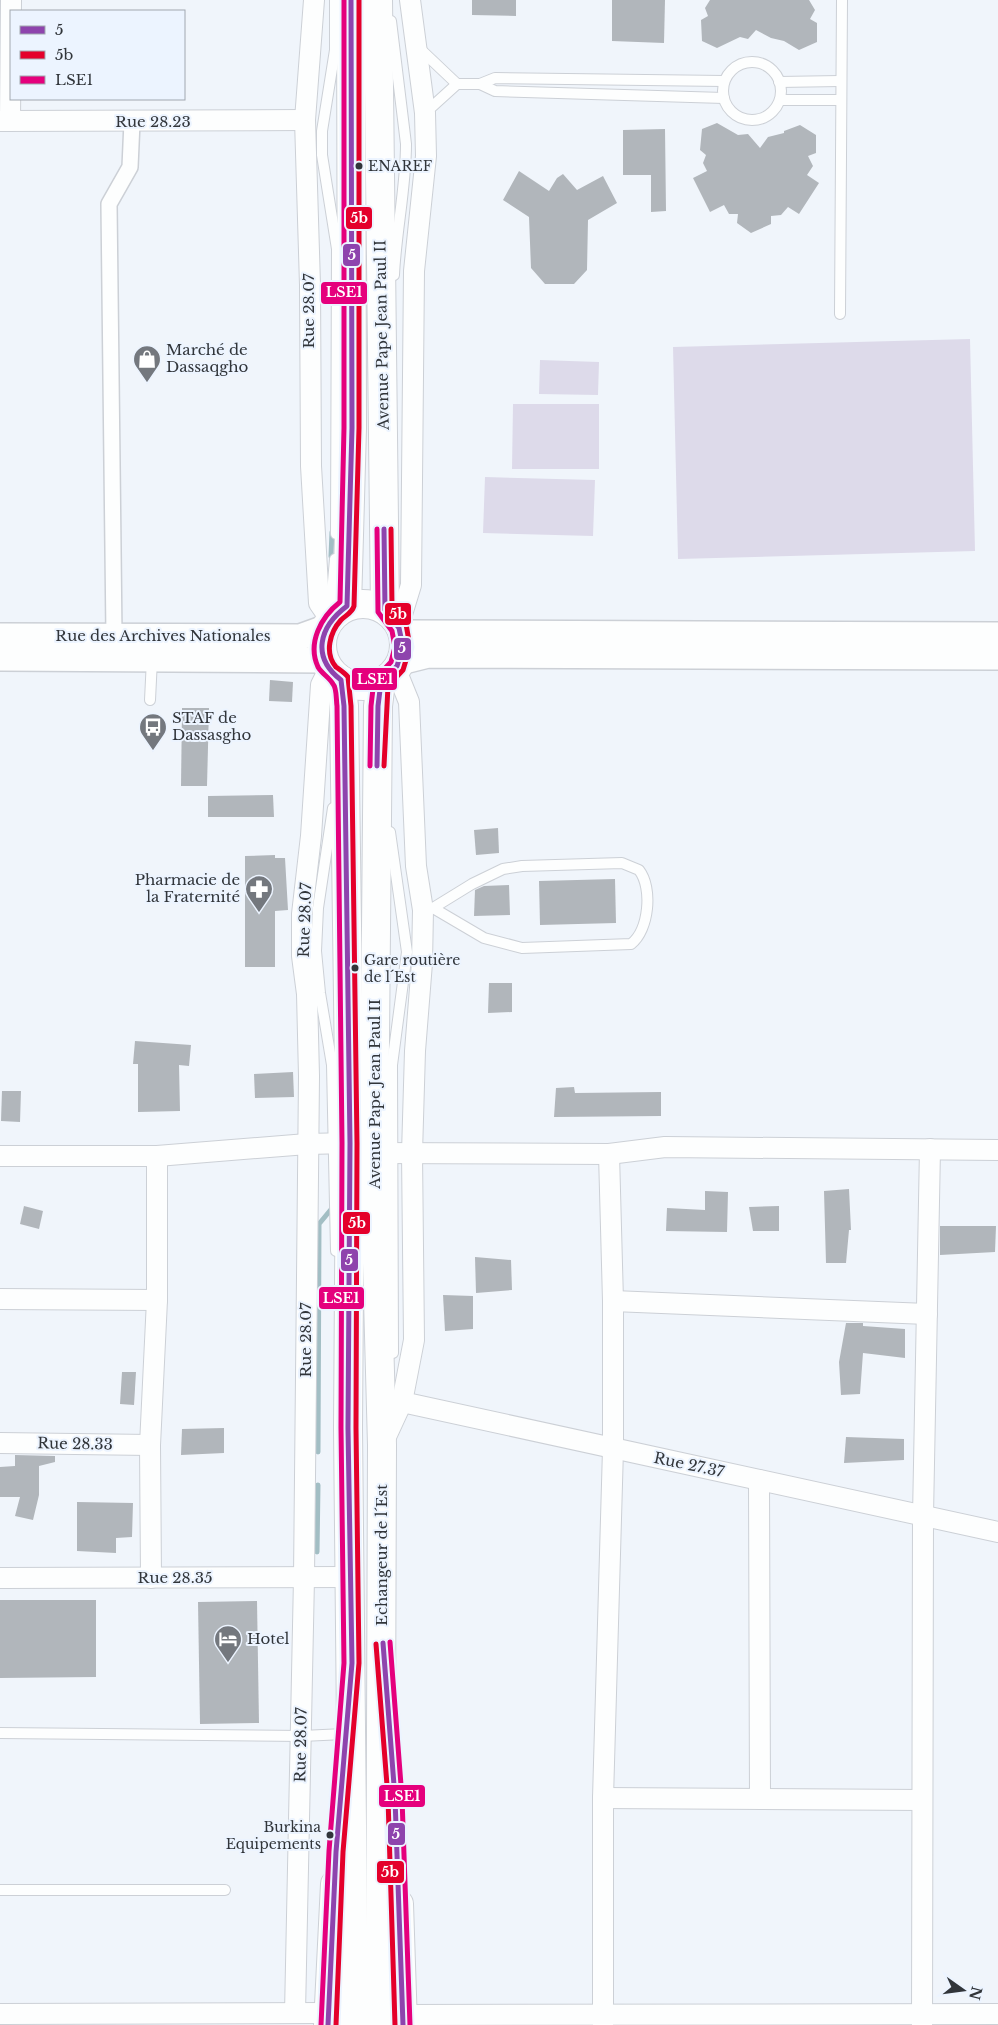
<svg xmlns="http://www.w3.org/2000/svg" width="998" height="2025" font-family="'Libre Baskerville',serif">
<rect width="100%" height="100%" fill="#f0f5fb"/>
<g fill="#dddaea">
<path d="M970,339L975,551L678,559L673,347Z"/>
<path d="M540,360L599,362L598,395L539,394Z"/>
<path d="M513,404H599V469H512Z"/>
<path d="M485,477L595,480L593,536L483,533Z"/>
</g>
<g fill="none" stroke-linecap="round" stroke-linejoin="round">
<g stroke="#a2bec4" stroke-width="5">
<path d="M331,556L332,532"/>
<path d="M318,1452L319,1224L333,1207"/>
<path d="M317,1552L318,1485"/>
</g>
</g>
<g fill="#b1b6bb">
<path d="M472,0H516V16L472,15Z"/>
<path d="M612,0H665L664,43L612,41Z"/>
<path d="M710,0H809L815,10L810,19L817,23V42L799,50L784,41L771,38L756,30L748,39L740,37L717,48L702,41L701,20L708,16L705,8Z"/>
<path d="M717,123L738,135L748,134L760,148L768,137L784,133V131L800,125L816,135V153L808,156L813,166L807,175L819,183L799,214L788,207L781,215L771,216V224L751,233L737,223L738,214H729L724,205L710,212L693,178L707,171L703,163L706,155L700,150L702,129Z"/>
<path d="M665,129L666,211L651,212V175H623V130Z"/>
<path d="M519,171L549,191L557,178L563,174L577,190L603,176L617,203L588,220L587,270L574,284H545L531,268L529,217L503,200Z"/>
<path d="M270,680L293,682L292,702L269,701Z"/>
<path d="M182,708H209L207,786H181Z"/>
<path d="M273,795L274,817H208V796Z"/>
<path d="M498,828L499,853L476,855L474,830Z"/>
<path d="M275,855V858H285L288,910L275,911V967H245V856Z"/>
<path d="M615,879L616,923L540,925L539,881Z"/>
<path d="M509,885L510,915L474,916L475,890L484,886Z"/>
<path d="M489,983H512V1012L488,1013Z"/>
<path d="M135,1041L191,1045L189,1066L179,1065L180,1111L138,1112V1064H133Z"/>
<path d="M293,1072L294,1097L255,1098L254,1074Z"/>
<path d="M574,1087L575,1093L661,1092V1116L554,1117L556,1088Z"/>
<path d="M2,1091H21L20,1122L1,1121Z"/>
<path d="M849,1189L851,1230H849L846,1263H826L824,1191Z"/>
<path d="M705,1191L728,1192L727,1232L666,1231L667,1208L705,1210Z"/>
<path d="M24,1206L43,1211L39,1229L20,1224Z"/>
<path d="M779,1206V1231H753L749,1207Z"/>
<path d="M940,1226H996L995,1252L940,1255Z"/>
<path d="M475,1257L511,1260L512,1290L476,1293Z"/>
<path d="M443,1295L473,1296V1329L445,1331Z"/>
<path d="M846,1323H863V1326L905,1329V1358L863,1353L860,1394L841,1395L839,1362Z"/>
<path d="M122,1372H136L134,1405L120,1404Z"/>
<path d="M224,1428V1453L181,1455L182,1429Z"/>
<path d="M846,1437L904,1439V1460L844,1463Z"/>
<path d="M15,1455L55,1456V1462L39,1466V1495L33,1520L15,1516L20,1497H0V1467L15,1466Z"/>
<path d="M77,1502L133,1503L132,1537L116,1538V1553L77,1551Z"/>
<path d="M0,1600H96V1677L0,1678Z"/>
<path d="M257,1601L259,1723L200,1724L198,1602Z"/>
</g>
<g fill="none" stroke-linecap="round" stroke-linejoin="round">
<g stroke="#ccd0d6" stroke-width="12">
<g id="service">
<path d="M335,0V50L322,131V155L337,249L336,534"/>
<path d="M391,21L406,144C406,188 396,231 394,275"/>
<path d="M418,47L457,84"/>
<circle cx="752" cy="91" r="29"/>
<path d="M779,82L840,81"/>
<path d="M480,84L495,91L724,98"/>
<path d="M780,100H841"/>
<path d="M425,113L457,84H480L495,78L724,81"/>
<path d="M840,314L842,0"/>
<path d="M330,616L335,559"/>
<path d="M150,700L152,659"/>
<path d="M333,808L318,908L316,951L320,993L332,1065L336,1251"/>
<path d="M390,832L407,952L392,1065L393,1353"/>
<path d="M423,910L433,908L472,884L503,869L522,866L622,863L639,870C653,888 649,930 631,944L522,948L484,938L433,908"/>
<path d="M0,1733L302,1736L344,1734"/>
<path d="M0,1890H225"/>
</g>
</g>
<g stroke="#ccd0d6" stroke-width="18">
<path id="pedestrian" d="M114,636L109,204L130,167L132,122"/>
</g>
<g stroke="#ccd0d6" stroke-width="22">
<g id="minor">
<path d="M314,0L305,120L310,285L311,466L319,603L330,619"/>
<path d="M0,121L305,120"/>
<path d="M10,121L11,0"/>
<path d="M399,624L411,585L414,271L426,156L425,113L410,0"/>
<path d="M374,1153L609,1154L665,1147L998,1150"/>
<path d="M0,1156H157L307,1144L350,1143"/>
<path d="M0,1299L157,1300"/>
<path d="M613,1301L927,1314"/>
<path d="M390,1402H402L998,1532"/>
<path d="M384,1441L402,1402L414,1340L412,1153L415,1051L422,963L423,910L416,866L409,702L396,670"/>
<path d="M0,1443L150,1445"/>
<path d="M759,1480L760,1799"/>
<path d="M0,1578L350,1577"/>
<path d="M151,1578L150,1445L157,1300V1156"/>
<path d="M603,1798L922,1800"/>
<path d="M295,2013L304,1578L309,1076L307,994L302,956V914L311,836L321,685L329,669"/>
<path d="M0,2014L328,2013"/>
<path d="M403,2015L998,2014"/>
<path d="M603,2025V1798L613,1449V1301L609,1154"/>
<path d="M922,2025L923,1516L930,1149"/>
</g>
</g>
<g stroke="#ccd0d6" stroke-width="28">
<g id="tertiary">
<path d="M403,633L998,635"/>
<path d="M0,636L300,637L325,628"/>
<path d="M0,658L324,660"/>
<path d="M400,662L428,655L998,657"/>
</g>
</g>
<g stroke="#ccd0d6" stroke-width="30">
<g id="trunk">
<path d="M378,0L385,610"/>
<circle cx="363" cy="645" r="41"/>
<path d="M347,606L352,428L351,0"/>
<path d="M341,680L344,706L350,1143L348,1428L354,2025"/>
<path d="M399,1904L403,2025"/>
<path d="M328,2025L335,1884"/>
<path d="M380,2025L382,1445L374,1153L378,706L381,682"/>
</g>
</g>
<use href="#service" stroke="#fdfefe" stroke-width="10"/>
<use href="#pedestrian" stroke="#fdfefe" stroke-width="15"/>
<use href="#minor" stroke="#fdfefe" stroke-width="20"/>
<use href="#tertiary" stroke="#fdfefe" stroke-width="25"/>
<use href="#trunk" stroke="#fdfefe" stroke-width="28"/>
<g stroke="#ecf4ff" stroke-width="9">
<g id="bus-1">
<path d="M377,766L378,706L381,682L397,666L403,647L399,628L385,610L384,529"/>
<path d="M383,1643L395,1798L403,2025"/>
<path d="M328,2025L336,1852L352,1663L348,1428L350,1143L344,706L341,680C311,657 319,627 347,606L352,428L351,0"/>
</g>
</g>
<g stroke="#ecf4ff" stroke-width="9">
<g id="bus-2">
<path d="M384,766L388,686L403,670L410,647L406,624L392,607L391,529"/>
<path d="M376,1644L388,1798L395,2025"/>
<path d="M336,2025L343,1852L359,1663L356,1428L357,1143L351,706L348,677C345,673 340,670 336,667C324,653 330,632 341,620C346,615 352,613 354,606L359,428V0"/>
</g>
</g>
<g stroke="#ecf4ff" stroke-width="9">
<g id="bus-3">
<path d="M370,766L371,706L374,680L391,662L395,647L392,631L378,612L377,529"/>
<path d="M390,1642L402,1798L410,2025"/>
<path d="M321,2025L329,1851L344,1663L341,1428L342,1143L337,706C336,700 337,688 333,684C329,677 322,674 318,667C307,643 321,617 340,602L344,428V0"/>
</g>
</g>
<use href="#bus-1" stroke="#8e44ad" stroke-width="5"/>
<use href="#bus-2" stroke="#e4002b" stroke-width="5"/>
<use href="#bus-3" stroke="#e5007d" stroke-width="5"/>
</g>
<defs>
<g id="shop-pin" transform="scale(1.4375)"><path d="M0 17L-7.5 6A9.5 9.5 0 1 1 7.5 6Z" fill="#74787e" stroke="#ecf4ff"/><path d="M-5-2.5h2.3a2.7 3.5 0 0 1 5.4 0H5L5.5 6h-11ZM-1.5-2.5h3a1.5 2.3 0 0 0-3 0Z" fill="#fff"/></g>
<g id="bus-pin" transform="scale(1.4375)"><path d="M0 17L-7.5 6A9.5 9.5 0 1 1 7.5 6Z" fill="#74787e" stroke="#ecf4ff"/><path d="M-5-6H5V4H4V6H2V4H-2V6H-4V4H-5ZM-3.5-4V0h7V-4ZM-3.5 1.2v1.5H-2V1.2ZM2 1.2v1.5H3.5V1.2Z" fill="#fff"/></g>
<g id="pharmacy-pin" transform="scale(1.4375)"><path d="M0 17L-7.5 6A9.5 9.5 0 1 1 7.5 6Z" fill="#74787e" stroke="#ecf4ff"/><path d="M-2-6h4v4h4v4h-4v4h-4v-4h-4v-4h4Z" fill="#fff"/></g>
<g id="hotel-pin" transform="scale(1.4375)"><path d="M0 17L-7.5 6A9.5 9.5 0 1 1 7.5 6Z" fill="#74787e" stroke="#ecf4ff"/><path d="M-6-4.5h1.5V1H6V5H4.5V3h-9V5H-6ZM-4 0a1.8 1.8 0 1 1 3.6 0ZM.5 0V-2.5h3Q6-2.5 6 0Z" fill="#fff"/></g>
</defs>
<g fill-rule="evenodd">
<use href="#shop-pin" x="147" y="359"/>
<use href="#bus-pin" x="153" y="727"/>
<use href="#pharmacy-pin" x="259" y="889"/>
<use href="#hotel-pin" x="228" y="1639"/>
</g>
<g fill="#31353a" stroke="#ecf4ff" stroke-width="2">
<circle cx="359" cy="166" r="4.5"/>
<circle cx="355" cy="968" r="4.5"/>
<circle cx="330" cy="1835" r="4.5"/>
</g>
<g text-anchor="middle" stroke-width="4" stroke-linejoin="round" paint-order="stroke">
<g font-size="14" fill="#31353a" stroke="#ecf4ff" text-anchor="start">
<text x="368" y="171">ENAREF</text>
<text x="364" y="965">Gare routière<tspan x="364" dy="17">de l´Est</tspan></text>
<text x="321" y="1832" text-anchor="end">Burkina<tspan x="321" dy="17">Equipements</tspan></text>
</g>
<g font-size="15" fill="#31353a" stroke="#ecf4ff">
<text x="153" y="127">Rue 28.23</text>
<text transform="translate(309 311) rotate(-90)" y="5">Rue 28.07</text>
<text transform="translate(382 335) rotate(-91)" y="5">Avenue Pape Jean Paul II</text>
<text x="163" y="641">Rue des Archives Nationales</text>
<text transform="translate(305 920) rotate(-88)" y="5">Rue 28.07</text>
<text transform="translate(375 1094) rotate(-90)" y="5">Avenue Pape Jean Paul II</text>
<text transform="translate(306 1340) rotate(-90)" y="5">Rue 28.07</text>
<text transform="translate(75 1444) rotate(1)" y="5">Rue 28.33</text>
<text transform="translate(689 1465) rotate(12)" y="5">Rue 27.37</text>
<text transform="translate(382 1555) rotate(-90)" y="5">Echangeur de l´Est</text>
<text x="175" y="1583">Rue 28.35</text>
<text transform="translate(301 1745) rotate(-89)" y="5">Rue 28.07</text>
</g>
<g font-size="15" fill="#31353a" stroke="#ecf4ff" text-anchor="start">
<text x="166" y="355">Marché de<tspan x="166" dy="17">Dassaqgho</tspan></text>
<text x="172" y="723">STAF de<tspan x="172" dy="17">Dassasgho</tspan></text>
<text x="240" y="885" text-anchor="end">Pharmacie de<tspan x="240" dy="17">la Fraternité</tspan></text>
<text x="247" y="1644">Hotel</text>
</g>
</g>
<g stroke="#ecf4ff" stroke-width="2">
<rect x="345" y="206" width="28" height="24" rx="5" fill="#e4002b"/>
<rect x="342" y="243" width="19" height="24" rx="5" fill="#8e44ad"/>
<rect x="320" y="281" width="48" height="24" rx="5" fill="#e5007d"/>
<rect x="384" y="602" width="28" height="24" rx="5" fill="#e4002b"/>
<rect x="393" y="637" width="19" height="24" rx="5" fill="#8e44ad"/>
<rect x="351" y="667" width="47" height="24" rx="5" fill="#e5007d"/>
<rect x="342" y="1211" width="29" height="24" rx="5" fill="#e4002b"/>
<rect x="340" y="1248" width="19" height="24" rx="5" fill="#8e44ad"/>
<rect x="318" y="1286" width="47" height="24" rx="5" fill="#e5007d"/>
<rect x="378" y="1784" width="48" height="24" rx="5" fill="#e5007d"/>
<rect x="387" y="1822" width="19" height="24" rx="5" fill="#8e44ad"/>
<rect x="376" y="1860" width="29" height="24" rx="5" fill="#e4002b"/>
</g>
<g font-size="14" text-anchor="middle" font-weight="bold" fill="#fff">
<text x="359" y="223">5b</text>
<text x="352" y="260">5</text>
<text x="344" y="297">LSE1</text>
<text x="398" y="619">5b</text>
<text x="402" y="653">5</text>
<text x="375" y="684">LSE1</text>
<text x="357" y="1228">5b</text>
<text x="349" y="1265">5</text>
<text x="341" y="1303">LSE1</text>
<text x="402" y="1801">LSE1</text>
<text x="396" y="1839">5</text>
<text x="390" y="1877">5b</text>
</g>
<rect x="10" y="10" width="175" height="90" fill="#ecf4ff" stroke="#a1a8b0"/>
<rect x="20" y="26" width="25" height="8" fill="#8e44ad" stroke="#a1a8b0"/>
<text x="55" y="35" font-size="15" fill="#31353a">5</text>
<rect x="20" y="51" width="25" height="8" fill="#e4002b" stroke="#a1a8b0"/>
<text x="55" y="60" font-size="15" fill="#31353a">5b</text>
<rect x="20" y="76" width="25" height="8" fill="#e5007d" stroke="#a1a8b0"/>
<text x="55" y="85" font-size="15" fill="#31353a">LSE1</text>
<g transform="translate(963 1990) rotate(104)" stroke="#ecf4ff" stroke-width="4" paint-order="stroke">
<path d="M0-4L9 19L0 12L-9 19Z" fill="#31353a"/>
<text y="-8" font-size="14" font-weight="bold" text-anchor="middle" fill="#31353a">N</text>
</g>
</svg>
